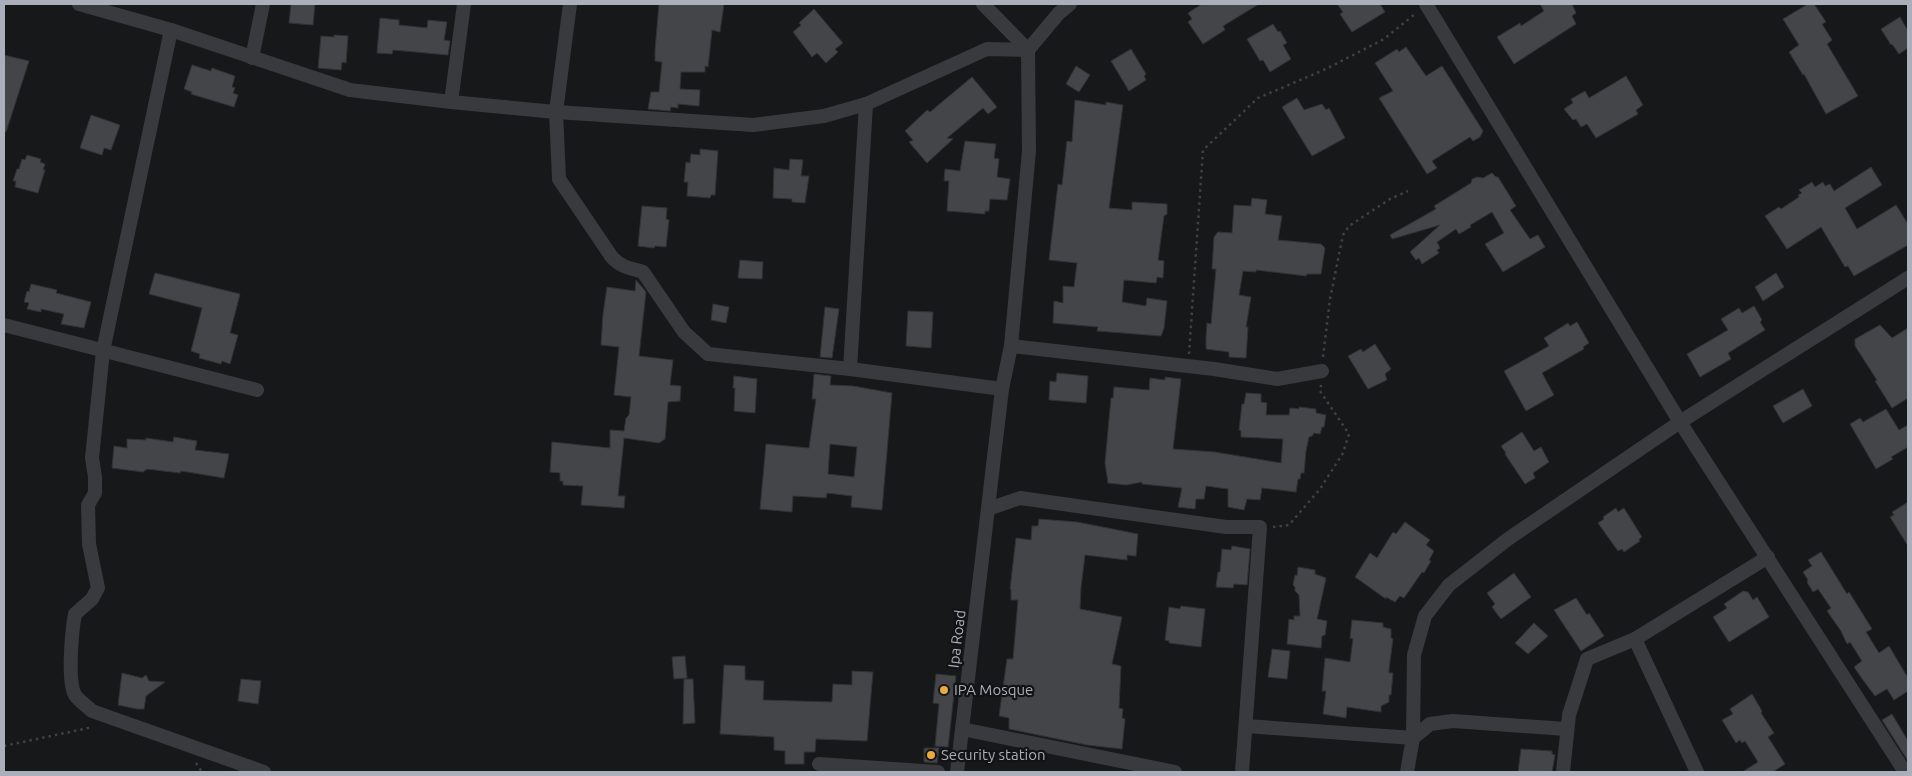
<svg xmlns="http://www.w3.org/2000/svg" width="1912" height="776" font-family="Ubuntu,sans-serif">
<rect width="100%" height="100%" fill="#171819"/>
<g fill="#444549" stroke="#323235" fill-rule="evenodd">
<path d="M291,4H315L313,25L289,23Z"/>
<path d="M659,4H724L720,32L712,30L708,67L705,66V72H681L680,89L700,90L699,106L678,104V108L671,107L670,111L648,109L651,92H659L662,62L655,61V50Z"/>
<path d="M1202,4H1259L1223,26L1225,30L1203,44L1188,22L1192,19L1188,13Z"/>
<path d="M1337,4H1380L1385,12L1352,32L1340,14L1343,12Z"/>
<path d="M1540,4H1572L1576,13L1572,16L1576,24L1514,64L1497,37L1520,23L1521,26L1544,11Z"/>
<path d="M1808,4H1814L1826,22L1822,24L1832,40L1827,44L1858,96L1826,114L1804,74L1803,75L1789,52L1799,45L1783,19Z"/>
<path d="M814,9L843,43L835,49L838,52L826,63L817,53L812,57L793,32L801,25L799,23Z"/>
<path d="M1900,17L1908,31V48L1899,54L1892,44L1891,45L1881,29Z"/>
<path d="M380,18L399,20V25L427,28L428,20L447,22L444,40L450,41L448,55L393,50L392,54L377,53Z"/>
<path d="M1273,24L1278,32L1280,31L1287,43L1283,45L1291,59L1270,72L1263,60L1260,61L1247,39Z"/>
<path d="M334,35L348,36L346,63L342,62L341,70L318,68L321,36L334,37Z"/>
<path d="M1406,47L1426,76L1442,66L1483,131L1480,137L1473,141L1470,137L1432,161L1437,168L1427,174L1379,98L1393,91L1375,63L1397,49L1399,52Z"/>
<path d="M1131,49L1146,74L1144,76L1146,80L1129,91L1111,61Z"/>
<path d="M4,55L29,61L6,132L4,131Z"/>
<path d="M192,65L211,71L212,68L235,76L232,87L235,88L233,93L238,95L234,107L191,94L192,92L184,89Z"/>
<path d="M1076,66L1090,75L1079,92L1066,84Z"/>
<path d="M1626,76L1643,105L1636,110L1638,114L1596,138L1587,124L1581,127L1576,119L1573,120L1564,109L1573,103L1571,99L1585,91L1589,98Z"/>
<path d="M972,77L997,107L988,114L983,108L947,138L953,139L927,163L909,142L913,140L905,131L927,110L930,112Z"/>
<path d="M1297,98L1304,110L1322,104L1326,110L1329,108L1345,138L1312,156L1282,107Z"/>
<path d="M1075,100L1106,105V102L1123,105L1109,208L1132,210V202L1167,204V214L1164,216L1158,260L1164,261L1163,278L1157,277L1156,283L1124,280L1122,302L1146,306L1147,298L1167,301L1164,328L1161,336L1097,331L1098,327L1053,323L1054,301L1063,303V286L1074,287L1077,263L1049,260L1058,184L1062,185L1067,141L1072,142Z"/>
<path d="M91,115L120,125L111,150L104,148L102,155L80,148Z"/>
<path d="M965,141L996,144L994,158L999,159L997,177L1010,179L1007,200L990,199L989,211H985V214L947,211L949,181H944L945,169L960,171Z"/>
<path d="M700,149L718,151L715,195H711L710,198L687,196L688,182H684L686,162L690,163L691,154L700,155Z"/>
<path d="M27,155L41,159L40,162L45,164L43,170H45L38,193L15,187L16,181H13L17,169H19L22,159L25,160Z"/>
<path d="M790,159L803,160L801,176H809L805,203L792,202V199L773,198L774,168L789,170Z"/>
<path d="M1871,167L1882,185L1845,208L1857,229L1896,205L1908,224V245L1854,276L1848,266L1845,267L1821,227L1787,249L1765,216L1779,207L1781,209L1799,197L1798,195L1802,193L1799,190L1812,182L1815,187L1823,182L1825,186L1830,184L1834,191Z"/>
<path d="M1492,173L1496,177H1498L1516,206L1510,210L1530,239L1538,235L1545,247L1503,272L1485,244L1504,233L1492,212L1470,225L1471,227L1459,234L1456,229L1437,242L1440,248L1437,250L1439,253L1422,264L1419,258L1416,260L1410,252L1440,225L1392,239L1390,235L1436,209L1434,206L1471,183L1472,179L1477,177L1483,178Z"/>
<path d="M1252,198L1267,200L1265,214L1282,216L1278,240L1321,244L1325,248L1321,274H1307L1306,276L1256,270V272L1243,271L1239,295L1251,297L1246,327H1248L1246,358L1229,357V352L1206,349V337L1207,323L1211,324L1216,269H1212L1214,237L1218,232L1232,233L1234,205L1251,206Z"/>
<path d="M642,206L667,208L666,219L669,220L666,247L655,246L654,248L638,246Z"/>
<path d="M740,260L763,262L762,279L738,278Z"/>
<path d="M155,273L240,294L230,333L238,335L230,364L222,361L221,364L199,358L200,354L191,351L202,308L149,294Z"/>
<path d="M1776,273L1784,287L1763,301L1755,287Z"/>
<path d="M636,280L646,292L639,356L673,360L670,385L681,386L680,401L668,402L665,439L659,443L624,438L618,496H625L624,508L581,505L583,486L563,485V481H560V473L550,472L552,442L610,448V430L624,431L626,418L629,415L631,397L614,395L619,347L601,345L603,314L607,287L635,291Z"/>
<path d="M31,284L57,290L56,293L91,302L84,328L61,324L64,314L41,309V312L27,309L29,303L24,302L27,291L29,292Z"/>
<path d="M713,304L729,307L726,323L711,320Z"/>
<path d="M1754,306L1762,320L1760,322L1765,330L1728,353L1731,359L1700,377L1687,354L1728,330L1721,319L1739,308L1742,313Z"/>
<path d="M825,307L839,309L832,358L820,357Z"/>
<path d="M908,311L933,312L931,348L906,346Z"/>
<path d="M1577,322L1589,343L1583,347L1584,349L1542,373L1554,395L1526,411L1504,371L1549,346L1544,338L1568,323L1570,326Z"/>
<path d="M1880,325L1892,338L1908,328V398L1892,408L1875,381L1877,380L1855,346V339Z"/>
<path d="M1375,344L1391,369L1385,374L1387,380L1368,389L1348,356L1361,349L1363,352Z"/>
<path d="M1057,373L1088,376L1086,403L1049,400L1050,381L1056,382Z"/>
<path d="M814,374L831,376L830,385L853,386L892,393L882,510L851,507L852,496L827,493L826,498L793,496L792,512L760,509L766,444L809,448L816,399H812ZM830,444L857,447L854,477L828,474Z"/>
<path d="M734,376L757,379L755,413L734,411L735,388H733Z"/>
<path d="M1165,377L1181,379L1173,449L1215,452L1281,463L1283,439L1241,437V431L1239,430L1242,404H1244L1246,393L1261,394V402L1267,403L1266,415H1289L1290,408L1299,409V407L1316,409V413L1326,415L1324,427H1322L1320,434L1314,433L1312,436L1309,437L1306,451L1304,473H1301L1300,479H1298L1296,492L1262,488L1260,500L1247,499L1244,510L1228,507V489L1206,486L1204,499H1196L1195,509L1178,507L1182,488L1142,484V482L1126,485L1108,483L1105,463L1111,398H1113L1114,387L1149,390L1150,378L1165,380Z"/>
<path d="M1803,389L1812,406L1783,423L1773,406Z"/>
<path d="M1886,409L1899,430L1908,425V447L1891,457L1893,459L1876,469L1850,424L1860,418L1863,422Z"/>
<path d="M1522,432L1534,451L1541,447L1549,462L1533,473L1535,478L1525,484L1505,454L1506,453L1501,446Z"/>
<path d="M174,437L197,441L195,450L229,454L224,478L181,471L180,473L147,469L143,472L112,468L114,446L127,448V439L146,440V438L173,442Z"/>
<path d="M1908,502V546L1890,517L1894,515L1892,512Z"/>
<path d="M1616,508L1618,512L1624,508L1642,537L1639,539L1640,541L1624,552L1622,549L1618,551L1598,523L1604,519L1603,517Z"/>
<path d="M1039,519L1077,522L1138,534L1136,556L1127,555V560L1085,555L1081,587L1080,609L1122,617L1112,664L1121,666L1119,708L1123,709L1122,718L1125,719L1122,749L1087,745L1009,729V718L999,716L1007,659H1013L1018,600H1011V589H1010L1016,538L1031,540L1032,526H1038Z"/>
<path d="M1405,522L1430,540L1426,545L1434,551L1429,560L1431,561L1424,573L1422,572L1404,598L1400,596L1395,602L1386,597V599L1355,577L1370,553L1377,558L1393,532L1396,534Z"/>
<path d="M1232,546L1250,549L1247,585L1234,584L1233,588L1216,587L1218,572H1220L1222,549L1231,550Z"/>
<path d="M1821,552L1847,594L1849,592L1864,616L1872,629L1866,632L1879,653L1889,646L1908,678V691L1894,700L1887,689L1875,696L1863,680L1854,667L1862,661L1850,642L1847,644L1841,631L1827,611L1831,608L1818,589L1813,592L1807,582L1808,580L1803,572L1812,566L1808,560Z"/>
<path d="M1298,567L1315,570V574L1326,578L1317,619L1327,621L1325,635L1322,636L1321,648L1287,644L1289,619L1294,620V616H1300L1299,595L1295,591V587L1293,585L1295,575L1297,576Z"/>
<path d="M1514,573L1531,597L1501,619L1492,607L1495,604L1487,593Z"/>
<path d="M1743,591L1748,592L1753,600L1757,597L1769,617L1729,642L1713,617L1727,608L1724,604Z"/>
<path d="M1576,598L1587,615L1589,613L1604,636L1581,651L1554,610Z"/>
<path d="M1181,606L1205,609L1201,647L1169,643V641L1165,640L1169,607L1180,609Z"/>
<path d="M1352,620L1383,623V627L1391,629V638L1393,639L1389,669V673H1393L1391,695H1389V702L1381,706V712L1347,707L1346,718L1323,714L1326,691H1322L1325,658L1350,662L1353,639L1350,638Z"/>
<path d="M1534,623L1548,636L1528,654L1515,643Z"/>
<path d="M1272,649L1290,651L1287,679L1268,677Z"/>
<path d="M685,656L687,678L674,679L672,657Z"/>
<path d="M724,665L745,666V680L764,681L763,700L832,702L833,684L852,685V671L873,672L867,741L816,739L815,752H804V764H785V751L774,750V737L720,734Z"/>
<path d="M122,673L142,678L146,675L149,681L165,682L146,696L144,709H137L118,705Z"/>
<path d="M936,674L956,676L948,747L935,746L939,704L933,703Z"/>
<path d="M241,679L261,681L258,704L238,701Z"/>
<path d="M684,679H693L695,723L683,724Z"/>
<path d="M1752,694L1762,711L1761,713L1774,733L1768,737L1785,764L1773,772H1742L1758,762L1745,741L1742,743L1740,740L1736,743L1722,720L1733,714L1730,709Z"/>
<path d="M1892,714L1908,741V761L1882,720Z"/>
<path d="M924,748H939L937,763L924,762Z"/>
<path d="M1521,749L1552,751V754L1555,755L1552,772H1518Z"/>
</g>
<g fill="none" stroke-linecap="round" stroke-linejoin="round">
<g stroke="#3f4145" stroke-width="2.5" stroke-dasharray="2.5 4" stroke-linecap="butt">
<path d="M1189,354L1203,150L1258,98L1326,69L1384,39L1415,14"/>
<path d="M1323,357L1330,299L1343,235L1349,226L1390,199L1408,191"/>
<path d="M1273,527L1289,525L1320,489L1343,453L1349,434L1320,391L1321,385"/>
<path d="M4,746L93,727"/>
<path d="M196,763L202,772"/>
</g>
<g stroke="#393a3e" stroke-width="14">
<path d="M79,4L171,30L350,90L451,102L556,112L753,125L824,116L866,104L987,49L1028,50"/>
<path d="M570,4L556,112L559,179L611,256C620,267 630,268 643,272L684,332L708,354L850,369"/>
<path d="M983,4L1028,50"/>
<path d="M171,30L103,351L92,458L95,477V493L88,505L89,544L98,588L92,599L75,614C72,630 67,681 75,695C79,701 87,706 92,711L264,772"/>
<path d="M252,58L263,4"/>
<path d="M451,102L464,4"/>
<path d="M866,104L850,369L1002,389"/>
<path d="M4,325L257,390"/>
<path d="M1011,346L1214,369L1277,379L1322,371"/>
<path d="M988,509L1020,498L1226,527H1260L1242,772"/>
<path d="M1635,639L1768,557"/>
<path d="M1246,726L1413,738L1430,724L1453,721L1566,729"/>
<path d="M962,729L1175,772"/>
<path d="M819,764L938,772"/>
<path d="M957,772L1002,389L1011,346L1029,151L1028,50L1059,13L1070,4"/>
<path d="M1407,772L1413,738L1414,655L1425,616L1449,585L1508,539L1680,422L1426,4"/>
<path d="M1563,772L1569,715L1587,659L1635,639L1697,772"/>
<path d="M1905,772L1680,422L1908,278"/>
</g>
</g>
<g fill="#eba93e" stroke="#121314" stroke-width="2">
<circle cx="944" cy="690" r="5"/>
<circle cx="931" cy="755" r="5"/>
</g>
<g text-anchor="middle" stroke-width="4.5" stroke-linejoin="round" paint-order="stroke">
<g font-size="15" fill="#aaafb9" stroke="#121314">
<text transform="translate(957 639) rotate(-83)" y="5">Ipa Road</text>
</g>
<g font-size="15" fill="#aaafb9" stroke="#121314" text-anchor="start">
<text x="954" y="695">IPA Mosque</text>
<text x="941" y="760">Security station</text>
</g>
</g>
<rect width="1912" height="776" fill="none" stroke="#aaafb9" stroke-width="10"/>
</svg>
